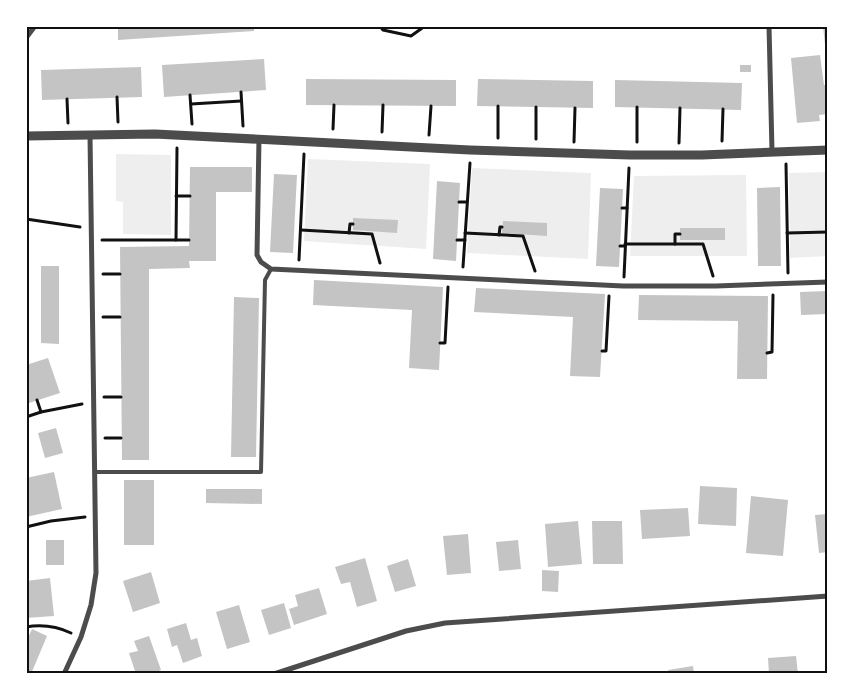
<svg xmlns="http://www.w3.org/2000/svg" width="854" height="700" font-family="'PT Sans Narrow',sans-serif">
<rect width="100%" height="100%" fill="#fff"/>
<g fill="#eee">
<path d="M116,154L171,155V235L123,234V202L116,201Z"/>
<path d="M308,159L430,164L426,249L304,241Z"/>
<path d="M472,168L591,173L588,259L467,253Z"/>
<path d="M828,172V256L790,258L789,173Z"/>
<path d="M746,175L747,256H630L634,176Z"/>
</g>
<g fill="#c4c4c4">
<path d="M118,26H254V31L118,40Z"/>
<path d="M823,26H828V45H825Z"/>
<path d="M820,55L824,85H828V114L819,115L820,121L797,123L791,58Z"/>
<path d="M264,59L266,90L164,97L162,65Z"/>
<rect x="740" y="65" width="11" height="7"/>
<path d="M141,67L142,97L42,100L41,70Z"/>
<path d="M306,79L456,80V106L306,105Z"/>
<path d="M478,79L593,81V108L477,106Z"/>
<path d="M615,80L742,83L741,110L615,107Z"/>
<path d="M190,167H252V192H216V261H189L190,268L149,269V460H122L120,247L189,246Z"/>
<path d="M274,174L297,175L293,253L270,252Z"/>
<path d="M437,181L460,183L456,261L433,259Z"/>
<path d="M780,187L781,266H758L757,188Z"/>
<path d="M600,188L623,189L619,267L596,266Z"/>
<path d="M353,218L398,220L397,233L353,230Z"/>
<path d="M503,221L547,223V236L502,233Z"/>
<rect x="680" y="228" width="45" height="12"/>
<path d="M41,266H59V344L41,343Z"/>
<path d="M314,280L443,287L439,370L409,368L412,310L313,305Z"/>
<path d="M476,288L605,294L600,377L570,376L573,317L474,312Z"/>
<path d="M828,291V314L801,315L800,292Z"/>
<path d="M639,295L768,296L767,379H737L738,321L638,320Z"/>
<path d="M234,297L259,298L256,457H231Z"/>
<path d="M48,358L60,393L26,404V365Z"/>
<path d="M56,428L63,453L45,458L38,433Z"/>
<path d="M54,472L62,509L26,517V478Z"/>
<rect x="124" y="480" width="30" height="65"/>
<path d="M700,486L737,488L736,526L698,524Z"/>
<path d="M206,489H262V504L206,503Z"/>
<path d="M751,496L788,500L783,556L746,553Z"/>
<path d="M688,508L690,536L642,539L640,510Z"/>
<path d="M828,514V552L819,553L815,515Z"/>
<path d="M578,521L582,564L548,567L545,524Z"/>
<path d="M592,521H622L623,564H593Z"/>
<path d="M468,534L471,573L447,575L443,536Z"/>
<rect x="46" y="540" width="18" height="25"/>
<path d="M518,540L521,569L499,571L496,542Z"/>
<path d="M365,558L377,601L357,607L350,582L341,584L335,567Z"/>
<path d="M408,559L416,586L395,592L387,566Z"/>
<path d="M542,570L559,571L558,592L542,591Z"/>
<path d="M151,572L160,603L133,612L123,581Z"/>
<path d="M50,578L54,616L26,618V581Z"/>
<path d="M319,588L327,614L294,625L289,609L298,606L295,595Z"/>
<path d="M284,603L291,628L269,635L261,610Z"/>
<path d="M239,605L250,642L227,649L216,612Z"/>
<path d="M186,623L191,640L197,638L202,656L183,663L177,645L172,647L167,629Z"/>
<path d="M32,629L47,636L31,674H26V642Z"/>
<path d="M149,636L161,670L151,674H136L129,653L138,651L134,641Z"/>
<path d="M796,656L798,674H769L768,658Z"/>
<path d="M693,666L694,674H669L668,670Z"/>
</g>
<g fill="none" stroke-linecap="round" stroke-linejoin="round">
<g stroke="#111" stroke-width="3">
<path d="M380,26L383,30L411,36L425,26"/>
<path d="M241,92L243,126"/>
<path d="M190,95L192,124"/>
<path d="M117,97L118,122"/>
<path d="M67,99L68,123"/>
<path d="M191,104L241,101"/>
<path d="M333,129L334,105"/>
<path d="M382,132L383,105"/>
<path d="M429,135L431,106"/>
<path d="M498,138V106"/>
<path d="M536,139V107"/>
<path d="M722,141L723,109"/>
<path d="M574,142L575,108"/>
<path d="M637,142V107"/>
<path d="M679,143L680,108"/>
<path d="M786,164L788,273"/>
<path d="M176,196H190"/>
<path d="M459,202H467"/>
<path d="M622,208H627"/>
<path d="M26,219L80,227"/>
<path d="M301,230L372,234L380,263"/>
<path d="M349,233L350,224H353"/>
<path d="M465,233L523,236L535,271"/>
<path d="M787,233L828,232"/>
<path d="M499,235L500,227H502"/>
<path d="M102,240H176L177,148"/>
<path d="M176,240H189"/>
<path d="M457,240H465"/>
<path d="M625,244H703L713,276"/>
<path d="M675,244V234H680"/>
<path d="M620,246H625"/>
<path d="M299,260L304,154"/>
<path d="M463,267L470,163"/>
<path d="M103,274H120"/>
<path d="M624,277L629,168"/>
<path d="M103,317H120"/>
<path d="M440,343H445L448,287"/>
<path d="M602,351H606L609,296"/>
<path d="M767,353L772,352L773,295"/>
<path d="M104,397H121"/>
<path d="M37,400L41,412"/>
<path d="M26,417L41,412L82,404"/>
<path d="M105,438H121"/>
<path d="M26,527L51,521L85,517"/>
<path d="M26,627C43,624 56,626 71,633"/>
</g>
<path stroke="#4c4c4c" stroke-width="4" d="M95,472H261L265,280L271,269"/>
<g stroke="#4c4c4c" stroke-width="5">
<path d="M769,26L772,151"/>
<path d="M26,38L35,26"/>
<path d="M259,138L257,255L261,262L271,269L623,286H716L828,282"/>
<path d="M64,674L81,637L91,605L96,573L90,135"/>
<path d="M274,674L406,631L445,623L828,596"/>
</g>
<path stroke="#4c4c4c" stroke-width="9" d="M26,136L155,134L470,150L630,155H702L828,150"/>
</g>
<rect width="854" height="700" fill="none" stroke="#ffffff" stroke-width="55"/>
<rect x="28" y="28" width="798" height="644" fill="none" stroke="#111" stroke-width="2"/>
</svg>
